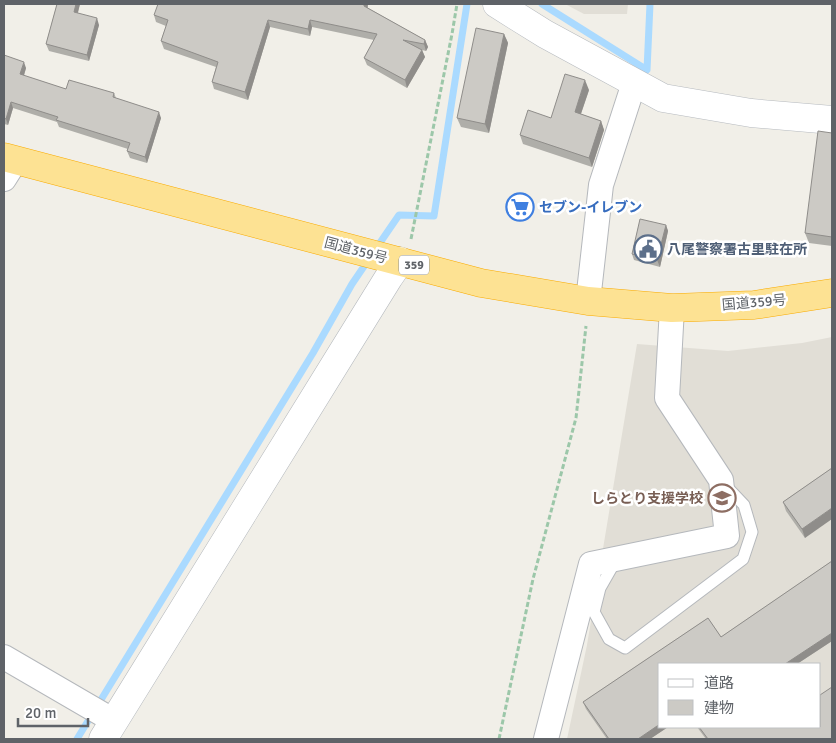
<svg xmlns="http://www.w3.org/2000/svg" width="836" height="743" font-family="Signika,'Noto Sans JP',sans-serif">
<rect width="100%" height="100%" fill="#f1efe8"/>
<g fill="#e1ded6" fill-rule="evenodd">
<path d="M565,4H628L627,14H584Z"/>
<path d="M832,337V739H567L587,645L637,344L728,351L802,343ZM660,664H820V727H660Z"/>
</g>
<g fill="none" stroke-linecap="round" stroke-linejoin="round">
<g stroke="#aadaff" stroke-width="7">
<path d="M542,4L647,70L650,4"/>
<path d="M375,250L399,215L434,216L467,4"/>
<path d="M77,739L313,353L352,284L369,259"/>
</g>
<g stroke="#b5b8bc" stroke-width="13">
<path id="lane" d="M616,560L600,588L594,612L609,639L625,648L743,559L752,532L744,505L725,485"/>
</g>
<g stroke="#b5b8bc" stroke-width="26">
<g id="street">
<path d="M4,179L16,160"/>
<path d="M588,301L601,185L634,83"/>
<path d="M4,657L114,721"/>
<path d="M546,739L591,564L727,536L721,480L667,398L672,308"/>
</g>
</g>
<g stroke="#b6babf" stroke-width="29">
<g id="secondary">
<path d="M497,4L545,34L663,98L751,113L832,120"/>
<path d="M103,739L389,277L400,261"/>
</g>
</g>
<g stroke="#f9ab00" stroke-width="29">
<path id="highway" d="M4,157L481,283L588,301L672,308L754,305L832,293"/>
</g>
<g stroke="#9cc7a9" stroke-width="3" stroke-dasharray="5 2.5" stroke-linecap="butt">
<path d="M411,239L452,34L457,4"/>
<path d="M499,739L533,579L576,418L586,326"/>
</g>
<use href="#lane" stroke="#fff" stroke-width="11"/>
<use href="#street" stroke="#fff" stroke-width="24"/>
<use href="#secondary" stroke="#fff" stroke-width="28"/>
<use href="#highway" stroke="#fde293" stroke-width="28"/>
</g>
<g fill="#afaea9">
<path d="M57,4H80L78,13L99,25L89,61L49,51L46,44Z"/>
<path d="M368,4V8L425,40L428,47L426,51L422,50L425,57L407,88L367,65L364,58L374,40L312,27L310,36L270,27L248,100L214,89L212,82L216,67L164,49L161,41L166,26L156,22L154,15Z"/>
<path d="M504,34L508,43L489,133L461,127L457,118Z"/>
<path d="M4,55L26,68L24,76L66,89L114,93L116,98L161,118L147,163L130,158L127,151L128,149L59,127L57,122L13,108L8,125L4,124Z"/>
<path d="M589,90L581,114L601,121L604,130L592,167L523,144L520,135L551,118Z"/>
<path d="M832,133V246L809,243L805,233Z"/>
<path d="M666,225L668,231L660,267L634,260L632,254Z"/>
<path d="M832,468L805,538L786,511L783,502Z"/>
<path d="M832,561V641L797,664H660V727H668L650,739H607L586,709L583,702L708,618L721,637Z"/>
<path d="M697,727H820L832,739H706Z"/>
</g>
<g fill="#8f8d8a">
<path d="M76,4H80L76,19L74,12Z"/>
<path d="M364,4H368L366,13L364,6Z"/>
<path d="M97,18L99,25L89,61L87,55Z"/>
<path d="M268,20L270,27L248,100L245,92Z"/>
<path d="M310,20L312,27L310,36L308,29Z"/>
<path d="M504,34L508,43L489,133L485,124Z"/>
<path d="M425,40L428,47L426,51L424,44Z"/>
<path d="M422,50L425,57L407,88L405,80Z"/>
<path d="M24,62L26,68L22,81L20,74Z"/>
<path d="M585,80L589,90L578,122L575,112Z"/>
<path d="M11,102L13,108L8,125L6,119Z"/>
<path d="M159,112L161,118L147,163L145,157Z"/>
<path d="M601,121L604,130L592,167L589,158Z"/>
<path d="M666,225L668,231L660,267L657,260Z"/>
<path d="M832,508V519L805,538L802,529Z"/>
<path d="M832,633V641L797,664H785Z"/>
<path d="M660,724V727H668L650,739H638Z"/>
</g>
<g fill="#cccac5" stroke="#8f8d8a">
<path d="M57,4H76L74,12L97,18L87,55L46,44Z"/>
<path d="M158,4H364V6L425,40L424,44L403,40L422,50L405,80L364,58L377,34L310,20L308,29L268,20L245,92L212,82L218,62L161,41L168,20L154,15Z"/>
<path d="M476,28L504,34L485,124L457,118Z"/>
<path d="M4,55L24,62L20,74L66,89L69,80L114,93L113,97L159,112L145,157L127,151L130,143L56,120L58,117L11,102L6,119L4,118Z"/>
<path d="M565,74L585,80L575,112L601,121L589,158L520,135L528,110L551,118Z"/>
<path d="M818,131L832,133V237L805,233Z"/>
<path d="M640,219L666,225L657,260L632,254Z"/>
<path d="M832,468V508L802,529L783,502Z"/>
<path d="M832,561V633L785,664H660V724L638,739H609L583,702L708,618L721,637Z"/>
<path d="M832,687V739H708L699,727H820V695Z"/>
</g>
<defs>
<g id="supermarket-ring" transform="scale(1.4375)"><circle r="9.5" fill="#fff" stroke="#3f7fe0" stroke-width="1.5"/><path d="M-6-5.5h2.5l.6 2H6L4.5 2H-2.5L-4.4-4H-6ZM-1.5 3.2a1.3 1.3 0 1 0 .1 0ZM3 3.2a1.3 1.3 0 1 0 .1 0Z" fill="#3f7fe0"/></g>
<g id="civic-ring" transform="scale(1.4375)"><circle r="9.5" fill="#fff" stroke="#5c6f8a" stroke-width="1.5"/><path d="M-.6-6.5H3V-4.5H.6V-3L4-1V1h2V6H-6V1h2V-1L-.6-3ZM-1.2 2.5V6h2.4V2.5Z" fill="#5c6f8a"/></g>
<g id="school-ring" transform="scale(1.4375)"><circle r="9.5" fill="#fff" stroke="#8d6e63" stroke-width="1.5"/><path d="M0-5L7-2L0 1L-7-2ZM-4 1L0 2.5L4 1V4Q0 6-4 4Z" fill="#8d6e63"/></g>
</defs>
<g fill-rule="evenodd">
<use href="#supermarket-ring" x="520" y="207"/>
<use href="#civic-ring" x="648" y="249"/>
<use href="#school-ring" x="722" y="498"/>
</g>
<g text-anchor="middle" stroke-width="5" stroke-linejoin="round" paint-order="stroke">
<rect fill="#fff" stroke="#8f9295" stroke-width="1" x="399" y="255.5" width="30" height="19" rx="4"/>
<g font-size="12" font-weight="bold" fill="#5f6368">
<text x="414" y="269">359</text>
</g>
<g font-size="14" font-weight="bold" fill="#366cbe" stroke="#fff" text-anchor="start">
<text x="539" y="212">セブン-イレブン</text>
</g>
<g font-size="14" font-weight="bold" fill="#4e5e75" stroke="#fff" text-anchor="start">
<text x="667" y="254">八尾警察署古里駐在所</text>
</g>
<g font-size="14" fill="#5f6368" stroke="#fff">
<text transform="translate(356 250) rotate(15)" y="5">国道359号</text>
<text transform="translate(754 302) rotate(-5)" y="5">国道359号</text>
</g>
<g font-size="14" font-weight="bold" fill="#785e54" stroke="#fff" text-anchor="end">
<text x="703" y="503">しらとり支援学校</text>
</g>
</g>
<rect width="836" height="743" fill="none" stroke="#5f6368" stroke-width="10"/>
<rect x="658" y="663" width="162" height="65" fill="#ffffff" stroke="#bfc1c3"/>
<rect x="668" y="679" width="25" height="8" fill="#ffffff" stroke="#bfc1c3"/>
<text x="704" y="688" font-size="15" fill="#5f6368">道路</text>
<rect x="668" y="700" width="25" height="15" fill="#cccac5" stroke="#bfc1c3"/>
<text x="704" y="713" font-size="15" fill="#5f6368">建物</text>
<path d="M18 718v8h70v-8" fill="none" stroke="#5f6368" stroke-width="2.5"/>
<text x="25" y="718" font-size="15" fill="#5f6368" stroke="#ffffff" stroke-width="4" paint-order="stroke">20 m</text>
</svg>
